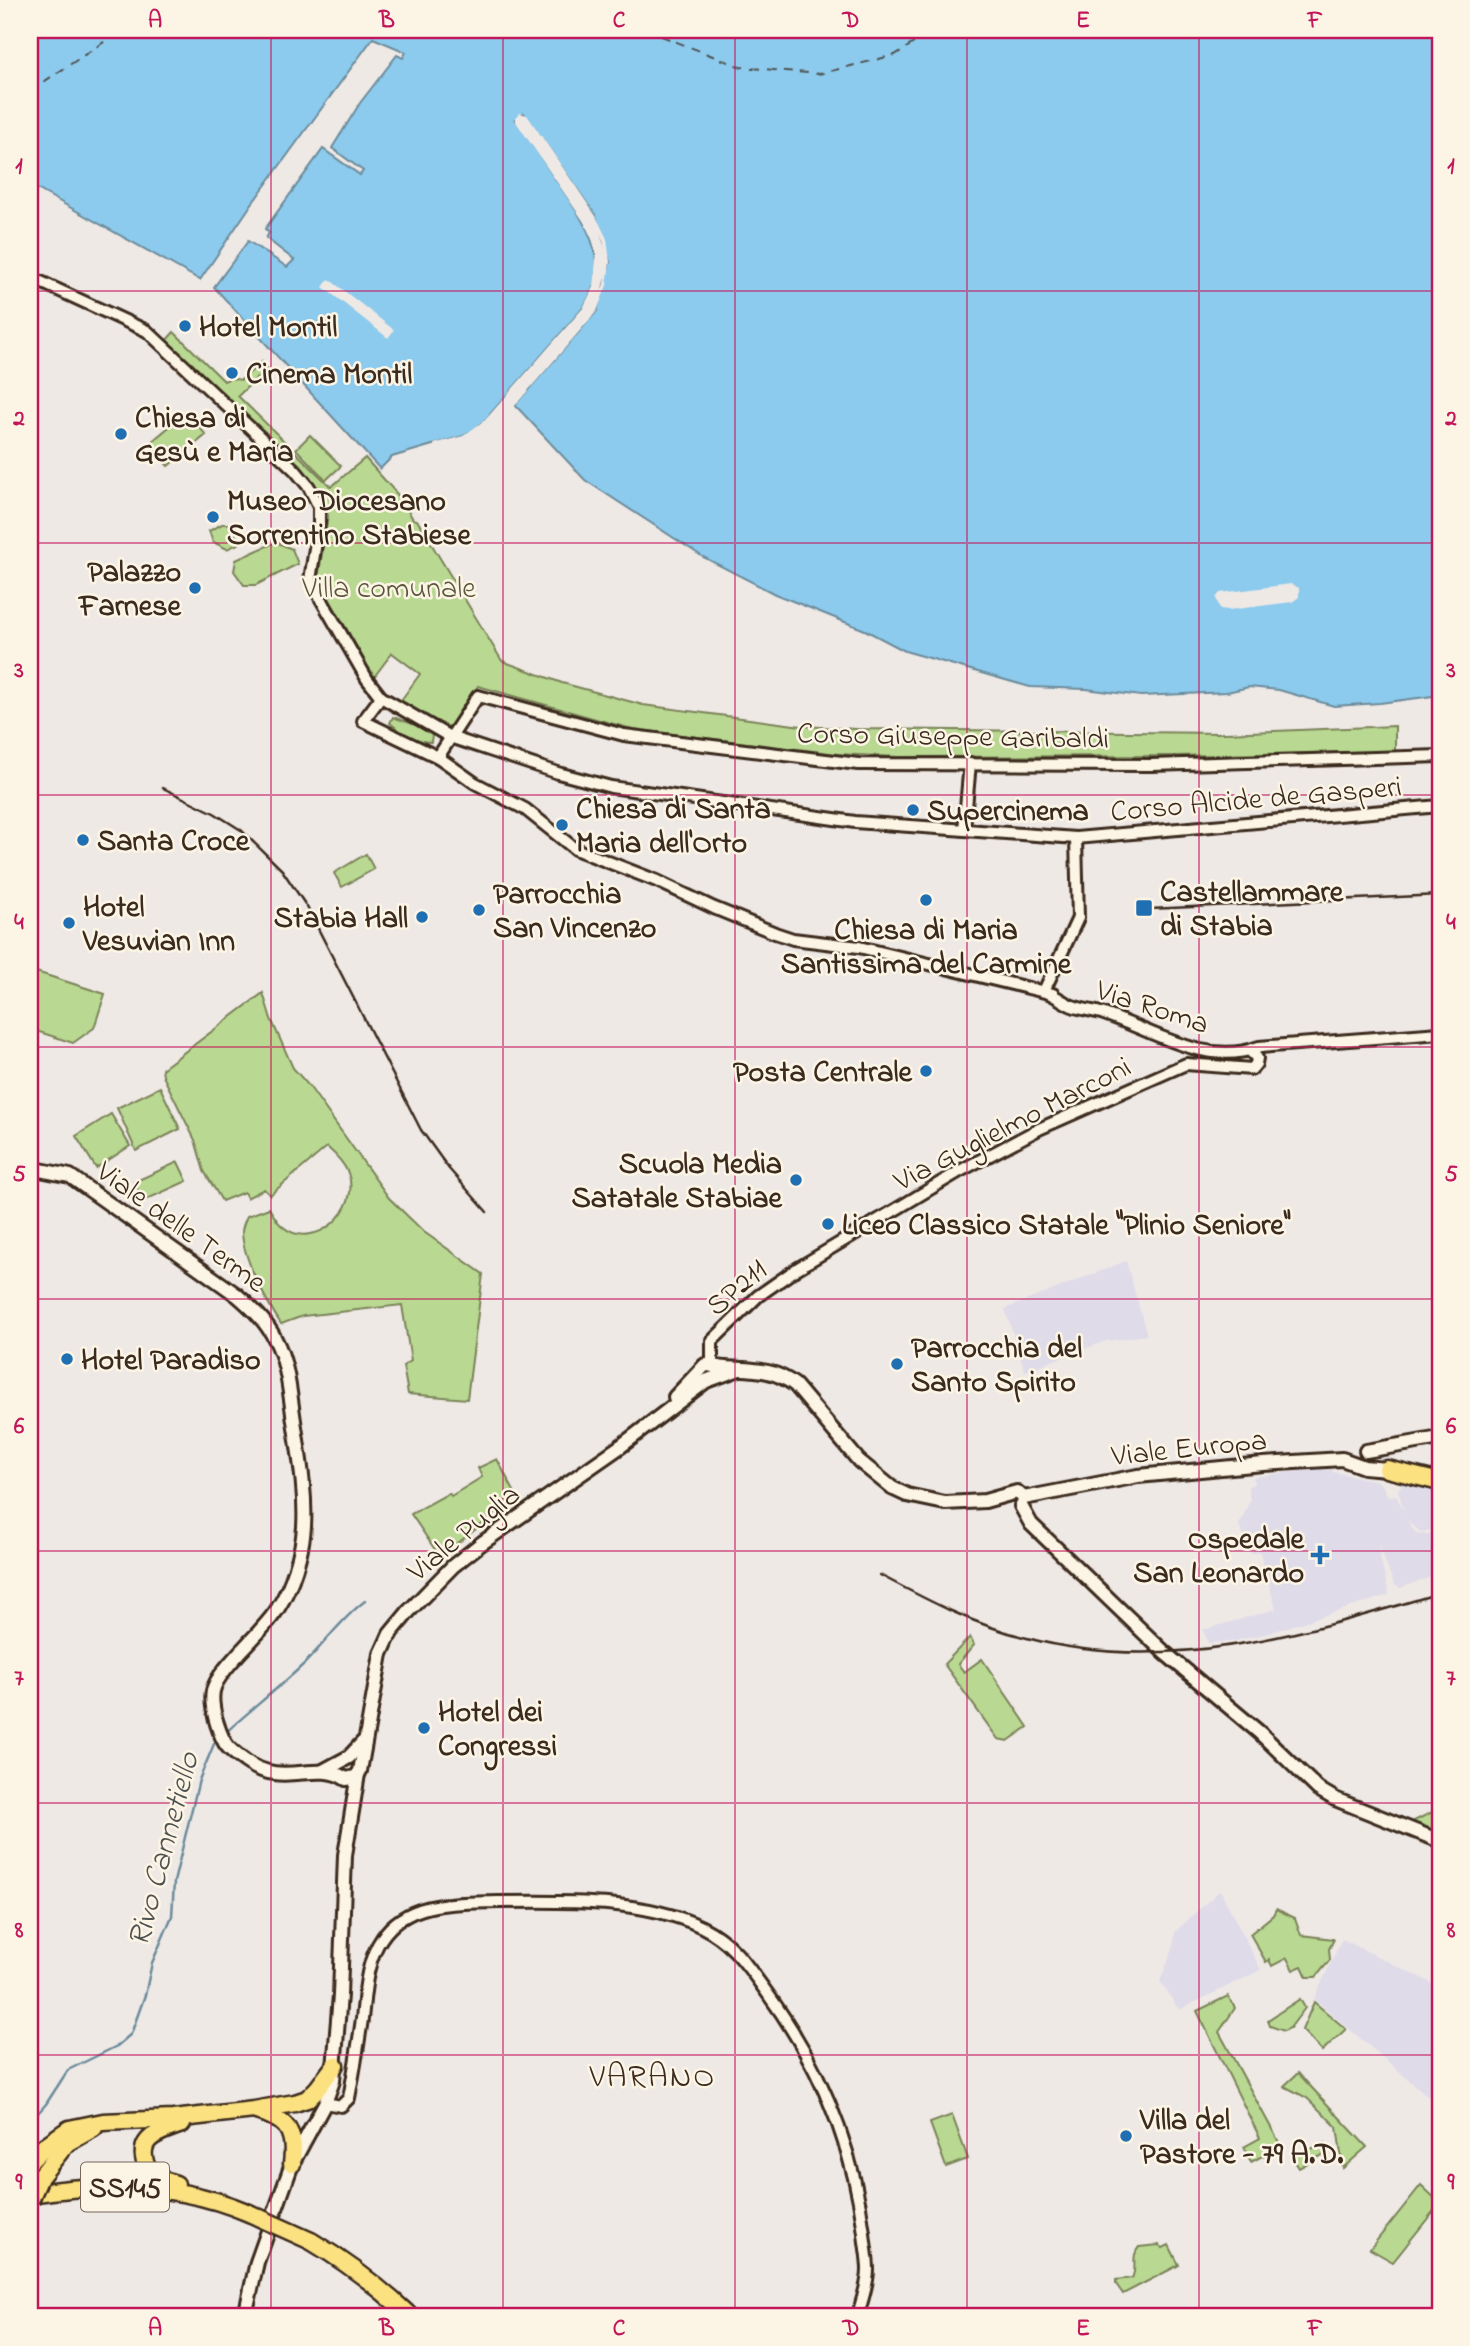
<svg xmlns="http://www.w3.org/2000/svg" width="1470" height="2346" font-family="'Indie Flower',sans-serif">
<rect width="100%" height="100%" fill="#efe9e6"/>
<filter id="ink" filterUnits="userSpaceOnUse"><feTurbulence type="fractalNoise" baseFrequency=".0143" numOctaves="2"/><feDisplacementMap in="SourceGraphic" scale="14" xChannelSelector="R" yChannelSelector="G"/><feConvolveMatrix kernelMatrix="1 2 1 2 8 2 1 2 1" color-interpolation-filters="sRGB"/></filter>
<g filter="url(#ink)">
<g fill="#dfdbe8">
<path d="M1126,1261L1147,1335L1106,1341L1025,1371L1005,1309Z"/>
<path d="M1331,1467L1333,1472L1378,1481L1383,1486L1388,1497L1396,1495L1404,1512L1398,1490L1405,1480L1440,1489V1529L1420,1532L1407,1520L1416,1533L1427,1534L1440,1530V1574L1400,1588L1394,1585L1379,1545L1380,1557L1389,1595L1269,1633L1230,1642L1208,1643L1203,1630L1276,1609L1260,1552L1251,1554L1239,1525L1250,1501L1248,1486L1254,1484L1253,1477Z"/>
<path d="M1220,1890L1261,1970L1179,2010L1160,1981L1173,1948L1175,1932Z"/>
<path d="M1342,1939L1440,1987V2077L1429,2097L1314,1999Z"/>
</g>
<g fill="#b9d992" stroke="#7a8258" stroke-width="2">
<path d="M174,332L224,381L230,378L241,380L262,362L267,368L238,396L331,487L365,458L398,495L413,519L417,520L502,661L562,683L643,705L802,726L857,729L1225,733L1395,726V751L1172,756L899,757L838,754L632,729L478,686L451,728L399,703L420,674L392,653L374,677L318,579L328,516L325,503L314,487L164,343Z"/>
<path d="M187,412L206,435L168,466L150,443Z"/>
<path d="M310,435L341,466L326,480L296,449Z"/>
<path d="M222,524H229L240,543L227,549L213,542L209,531Z"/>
<path d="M276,542L292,549L298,564L256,585H244L234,571L236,560Z"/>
<path d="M393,717L421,727L432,735L431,742C415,742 402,733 390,723Z"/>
<path d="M366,854L374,869L342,887L334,873Z"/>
<path d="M30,970L105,994L94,1028L73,1043L30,1029Z"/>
<path d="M263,993L271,1019L293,1068L309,1086L389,1198L424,1232L483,1274L467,1399L408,1394L403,1366L411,1361L402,1305L303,1316L281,1324C266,1301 243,1259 242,1232C242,1226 245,1221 247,1216L269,1208C273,1214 277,1222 282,1226C314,1254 362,1209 348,1173C344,1163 335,1154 327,1147L270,1195L264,1189L247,1198L244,1192L222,1201L204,1171L195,1140L163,1076L162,1069Z"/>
<path d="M160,1087L180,1129L136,1151L117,1108Z"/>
<path d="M111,1114L130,1146L96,1168L76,1136Z"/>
<path d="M178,1162L187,1181L143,1201L134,1182Z"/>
<path d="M497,1459L517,1497L440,1557L411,1514L449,1493L451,1496L482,1477L478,1468Z"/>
<path d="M970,1637L974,1645L958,1664L964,1672L982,1659L1028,1727L1008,1741L998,1739L944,1664Z"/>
<path d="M1440,1808V1839L1406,1825Z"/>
<path d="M1276,1909L1295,1918L1301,1935L1334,1939L1329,1949L1330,1960L1316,1977H1307L1302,1966L1293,1970L1287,1958L1272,1966L1269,1960L1266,1962L1250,1934L1273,1915Z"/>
<path d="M1228,1996L1235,2008L1219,2032L1281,2146L1251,2162L1244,2147L1260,2138L1197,2011Z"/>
<path d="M1300,1999L1305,2008L1290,2028L1284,2031L1270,2026L1268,2020Z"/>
<path d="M1314,2002L1346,2029L1322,2051L1302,2030Z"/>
<path d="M1298,2073L1367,2147L1343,2168L1337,2127L1307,2098L1284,2086Z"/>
<path d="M952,2115L968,2159L946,2167L930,2123Z"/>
<path d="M1325,2143L1328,2152L1299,2168L1292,2157Z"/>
<path d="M1421,2185L1440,2203L1393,2262L1370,2249Z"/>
<path d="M1159,2245L1163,2248L1169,2245L1179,2265L1123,2294L1116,2284V2280L1132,2278C1138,2267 1130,2257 1139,2247Z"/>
</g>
<path fill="#8ccbed" stroke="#6c8b9a" stroke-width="2" d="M30,30H1440V695L1380,703L1334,706L1279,690L1249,687L1227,692L1141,696L1086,689L1030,687L905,651L865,630L775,594L703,557L585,480L515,405L597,311L610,262L596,216L524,113L515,119C530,140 544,162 558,183C585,223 614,260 583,308L486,419L473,430L463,436L392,457L380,469L214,287L248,241L287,267L294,260L266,238L269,233L265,229L323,149L360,175L363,171L332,148L360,103L397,55L403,58L406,52L373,38L251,205L200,280L30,185Z"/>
<g fill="#efe9e6">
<path d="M520,113L527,115L596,216L607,239L610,262L607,285L597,311L513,408L512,403L594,309L604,284L607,262L603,240L593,218L525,117L521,116L519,121L587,220L596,240L599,253L598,287L586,310L488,421L465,439L435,448L434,444L463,436L486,419L583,308L594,286L596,253L593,241L584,222L516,122V117Z"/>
<path d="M329,279L394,330L388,338L323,287Z"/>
<path d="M1291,584L1299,588V597L1292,602L1228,610L1220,609L1216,598L1220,593Z"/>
</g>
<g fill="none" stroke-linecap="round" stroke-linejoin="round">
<g stroke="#6c8b9a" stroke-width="2.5">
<path d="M224,1734C250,1710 279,1688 305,1663C326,1642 341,1619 365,1601"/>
<path d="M30,2122L46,2104L68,2070L117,2046L131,2034L145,1995L152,1963L172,1916L174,1882L199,1780L214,1744L219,1739"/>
</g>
<g stroke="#4f5252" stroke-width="2" stroke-dasharray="9 7" stroke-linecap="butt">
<path d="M646,30L741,67L819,74L895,55L934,30"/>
<path d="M30,91L122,30"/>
</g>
<g stroke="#3b2a1e" stroke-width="16">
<g id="tertiary">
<path d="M30,277L147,331L295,470L309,487L319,507V523L310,580L367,679L381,697L450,737L558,773L611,787L855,822L1076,838L1440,806"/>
<path d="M381,697L363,721L438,757L478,696L624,735L858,764L1152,765L1440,756"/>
<path d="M438,757L475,783L525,809L575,849L657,881L714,908L775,933L793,939L859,947L1053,994"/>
<path d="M964,830L970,763"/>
<path d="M1076,838L1078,918L1044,991C1053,994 1060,1000 1068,1004C1079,1010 1093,1010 1104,1014C1154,1031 1206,1067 1259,1047L1440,1033"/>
<path d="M712,1366V1341L758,1296L798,1268L960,1171L1039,1129L1186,1064L1252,1069L1256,1064L1257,1058L1250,1051"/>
<path d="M325,2103L341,2106L349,2098C354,2072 358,2046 362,2019C365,1992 366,1961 382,1938C407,1900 458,1903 498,1902C562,1901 644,1899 702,1927C732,1942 746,1964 765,1990C818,2062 853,2144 864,2233C865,2245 868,2258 868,2270C868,2285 861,2302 858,2316"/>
</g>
</g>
<g stroke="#3b2a1e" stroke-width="18">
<g id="secondary">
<path d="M30,1168L70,1176L237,1295C252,1308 266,1321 275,1339C289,1365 290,1398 295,1427C300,1460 306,1494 304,1527C302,1554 292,1586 278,1608C264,1632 217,1669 213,1691C210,1706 218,1730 225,1743C229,1750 238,1756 245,1761C283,1789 316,1759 346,1779L356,1777L360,1771L381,1654L390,1634L409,1611L453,1566L482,1543L621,1446L706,1381L739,1369"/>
<path d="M675,1397L705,1365C712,1365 718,1368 726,1368C752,1370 773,1368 795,1385L859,1461L892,1488L907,1495L945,1503L985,1501L1017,1492L1024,1498"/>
<path d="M1366,1451L1440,1438"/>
<path d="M1024,1498L1138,1476L1263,1464L1342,1459L1364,1467L1387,1469"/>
<path d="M1021,1506L1031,1524L1165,1653L1260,1733L1318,1789L1335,1799L1440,1841"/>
<path d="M323,1771L349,1757L363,1742"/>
<path d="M245,2316L257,2262L292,2164L325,2103L333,2081L340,1995L345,1855L358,1774"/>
</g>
</g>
<g stroke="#3b2a1e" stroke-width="21">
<g id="trunk">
<path d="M1387,1469L1440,1482"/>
<path d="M256,2111C287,2119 296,2131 292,2164"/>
<path d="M30,2161L46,2145L69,2129L103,2122L173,2119L254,2110L295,2103L307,2099L317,2089L335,2065"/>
<path d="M40,2177L66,2144L94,2128"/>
<path d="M176,2184L151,2176C132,2141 152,2134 182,2124"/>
<path d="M30,2194C104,2182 180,2183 249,2213"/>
<path d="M311,2241C348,2263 379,2287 410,2316"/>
</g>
</g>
<use href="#tertiary" stroke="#fcf5e5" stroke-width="10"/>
<use href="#secondary" stroke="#fcf5e5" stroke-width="12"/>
<use href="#trunk" stroke="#fbe180" stroke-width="16"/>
<g stroke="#3b2a1e" stroke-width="2.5">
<path d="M163,788L214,813L241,830L282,870L307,907L421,1130L449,1169L487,1212"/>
<path d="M1150,909L1440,895"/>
<path d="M880,1575C927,1600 974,1625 1027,1638C1167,1676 1305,1633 1440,1593"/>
</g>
<g stroke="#3b2a1e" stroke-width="21" stroke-linecap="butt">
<g id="trunk-bridge">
<path d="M30,2200L40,2177"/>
<path d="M249,2213L311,2241"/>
</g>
</g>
<use href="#trunk-bridge" stroke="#fbe180" stroke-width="16"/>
</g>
</g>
<path fill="none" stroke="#c2185b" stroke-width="2" stroke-opacity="0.55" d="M271,30V2316M503,30V2316M735,30V2316M967,30V2316M1199,30V2316M30,291H1440M30,543H1440M30,795H1440M30,1047H1440M30,1299H1440M30,1551H1440M30,1803H1440M30,2055H1440"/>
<g fill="#1f6fb2" stroke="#fcf5e5" stroke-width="2.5">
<circle cx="185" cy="326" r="7"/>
<circle cx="232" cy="373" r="7"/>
<circle cx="121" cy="434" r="7"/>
<circle cx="213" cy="517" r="7"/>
<circle cx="195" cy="588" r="7"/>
<circle cx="913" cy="810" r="7"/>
<circle cx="562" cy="825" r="7"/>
<circle cx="83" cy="840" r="7"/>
<circle cx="926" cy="900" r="7"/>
<rect x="1135" y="899" width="18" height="18" rx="3.5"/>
<circle cx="479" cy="910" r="7"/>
<circle cx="422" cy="917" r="7"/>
<circle cx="69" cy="923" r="7"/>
<circle cx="926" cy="1071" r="7"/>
<circle cx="796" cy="1180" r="7"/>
<circle cx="828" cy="1224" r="7"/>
<circle cx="67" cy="1359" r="7"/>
<circle cx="897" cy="1364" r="7"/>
<path d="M1316.5 1544.5h7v7h7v7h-7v7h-7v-7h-7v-7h7z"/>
<circle cx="424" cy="1728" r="7"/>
<circle cx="1126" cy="2136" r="7"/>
</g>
<g text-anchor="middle" stroke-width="5" stroke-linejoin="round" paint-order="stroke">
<rect fill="#fcf5e5" stroke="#75675a" stroke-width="2" x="81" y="2162.5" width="88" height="49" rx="5"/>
<g font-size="28" font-weight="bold" fill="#3b2a1e">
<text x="125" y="2197">SS145</text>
</g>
<g font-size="30" font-weight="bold" fill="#3b2a1e" stroke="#fcf5e5" text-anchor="start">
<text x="199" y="336">Hotel Montil</text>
<text x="246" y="383">Cinema Montil</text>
<text x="135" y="427">Chiesa di<tspan x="135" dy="34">Gesù e Maria</tspan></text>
<text x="227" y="510">Museo Diocesano<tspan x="227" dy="34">Sorrentino Stabiese</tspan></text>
<text x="181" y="581" text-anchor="end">Palazzo<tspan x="181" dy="34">Farnese</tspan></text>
<text x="576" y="818">Chiesa di Santa<tspan x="576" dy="34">Maria dell'Orto</tspan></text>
<text x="927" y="820">Supercinema</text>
<text x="97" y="850">Santa Croce</text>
<text x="1160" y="901">Castellammare<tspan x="1160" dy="34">di Stabia</tspan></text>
<text x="493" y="903">Parrocchia<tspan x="493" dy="34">San Vincenzo</tspan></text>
<text x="83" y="916">Hotel<tspan x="83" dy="34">Vesuvian Inn</tspan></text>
<text x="408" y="927" text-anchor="end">Stabia Hall</text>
<text x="926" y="939" text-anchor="middle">Chiesa di Maria<tspan x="926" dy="34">Santissima del Carmine</tspan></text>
<text x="912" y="1081" text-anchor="end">Posta Centrale</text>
<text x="782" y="1173" text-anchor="end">Scuola Media<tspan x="782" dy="34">Satatale Stabiae</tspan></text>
<text x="842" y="1234">Liceo Classico Statale "Plinio Seniore"</text>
<text x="911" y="1357">Parrocchia del<tspan x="911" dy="34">Santo Spirito</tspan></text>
<text x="81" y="1369">Hotel Paradiso</text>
<text x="1304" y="1548" text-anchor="end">Ospedale<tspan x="1304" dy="34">San Leonardo</tspan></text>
<text x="438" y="1721">Hotel dei<tspan x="438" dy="34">Congressi</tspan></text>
<text x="1140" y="2129">Villa del<tspan x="1140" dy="34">Pastore - 79 A.D.</tspan></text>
</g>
<g font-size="30" fill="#5a563b" stroke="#fcf5e5">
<text x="389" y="597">Villa comunale</text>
</g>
<g font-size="30" fill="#3b2a1e" stroke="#fcf5e5">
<text transform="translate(953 735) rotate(1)" y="10">Corso Giuseppe Garibaldi</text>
<text transform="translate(1256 798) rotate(-5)" y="10">Corso Alcide de Gasperi</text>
<text transform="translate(1153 1006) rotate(18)" y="10">Via Roma</text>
<text transform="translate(1012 1123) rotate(-27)" y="10">Via Guglielmo Marconi</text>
<text transform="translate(182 1226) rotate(36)" y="10">Viale delle Terme</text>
<text transform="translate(736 1287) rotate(-41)" y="10">SP211</text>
<text transform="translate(1189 1447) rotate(-6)" y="10">Viale Europa</text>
<text transform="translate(463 1532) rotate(-39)" y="10">Viale Puglia</text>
</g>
<g font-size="32" font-style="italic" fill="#4f5252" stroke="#fcf5e5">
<text transform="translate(162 1849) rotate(-75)" y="11">Rivo Cannetiello</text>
</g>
<g font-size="32" letter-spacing="2" fill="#3b2a1e" stroke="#fcf5e5">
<text x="653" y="2086">VARANO</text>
</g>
</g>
<rect width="1470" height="2346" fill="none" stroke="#fcf5e5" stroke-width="77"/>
<rect x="38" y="38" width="1394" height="2270" fill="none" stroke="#c2185b" stroke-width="2.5"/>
<g font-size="23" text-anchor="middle" font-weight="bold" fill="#c2185b">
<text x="155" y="27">A</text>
<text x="387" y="27">B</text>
<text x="619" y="27">C</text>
<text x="851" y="27">D</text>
<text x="1083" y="27">E</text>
<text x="1315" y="27">F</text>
<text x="19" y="173">1</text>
<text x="1451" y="173">1</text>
<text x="19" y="425">2</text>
<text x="1451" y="425">2</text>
<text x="19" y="677">3</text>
<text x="1451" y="677">3</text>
<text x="19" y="929">4</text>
<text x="1451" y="929">4</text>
<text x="19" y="1181">5</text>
<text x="1451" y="1181">5</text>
<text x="19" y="1433">6</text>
<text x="1451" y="1433">6</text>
<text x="19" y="1685">7</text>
<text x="1451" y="1685">7</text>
<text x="19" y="1937">8</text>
<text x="1451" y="1937">8</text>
<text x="19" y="2189">9</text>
<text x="1451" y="2189">9</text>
<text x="155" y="2335">A</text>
<text x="387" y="2335">B</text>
<text x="619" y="2335">C</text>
<text x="851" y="2335">D</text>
<text x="1083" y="2335">E</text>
<text x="1315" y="2335">F</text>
</g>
</svg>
